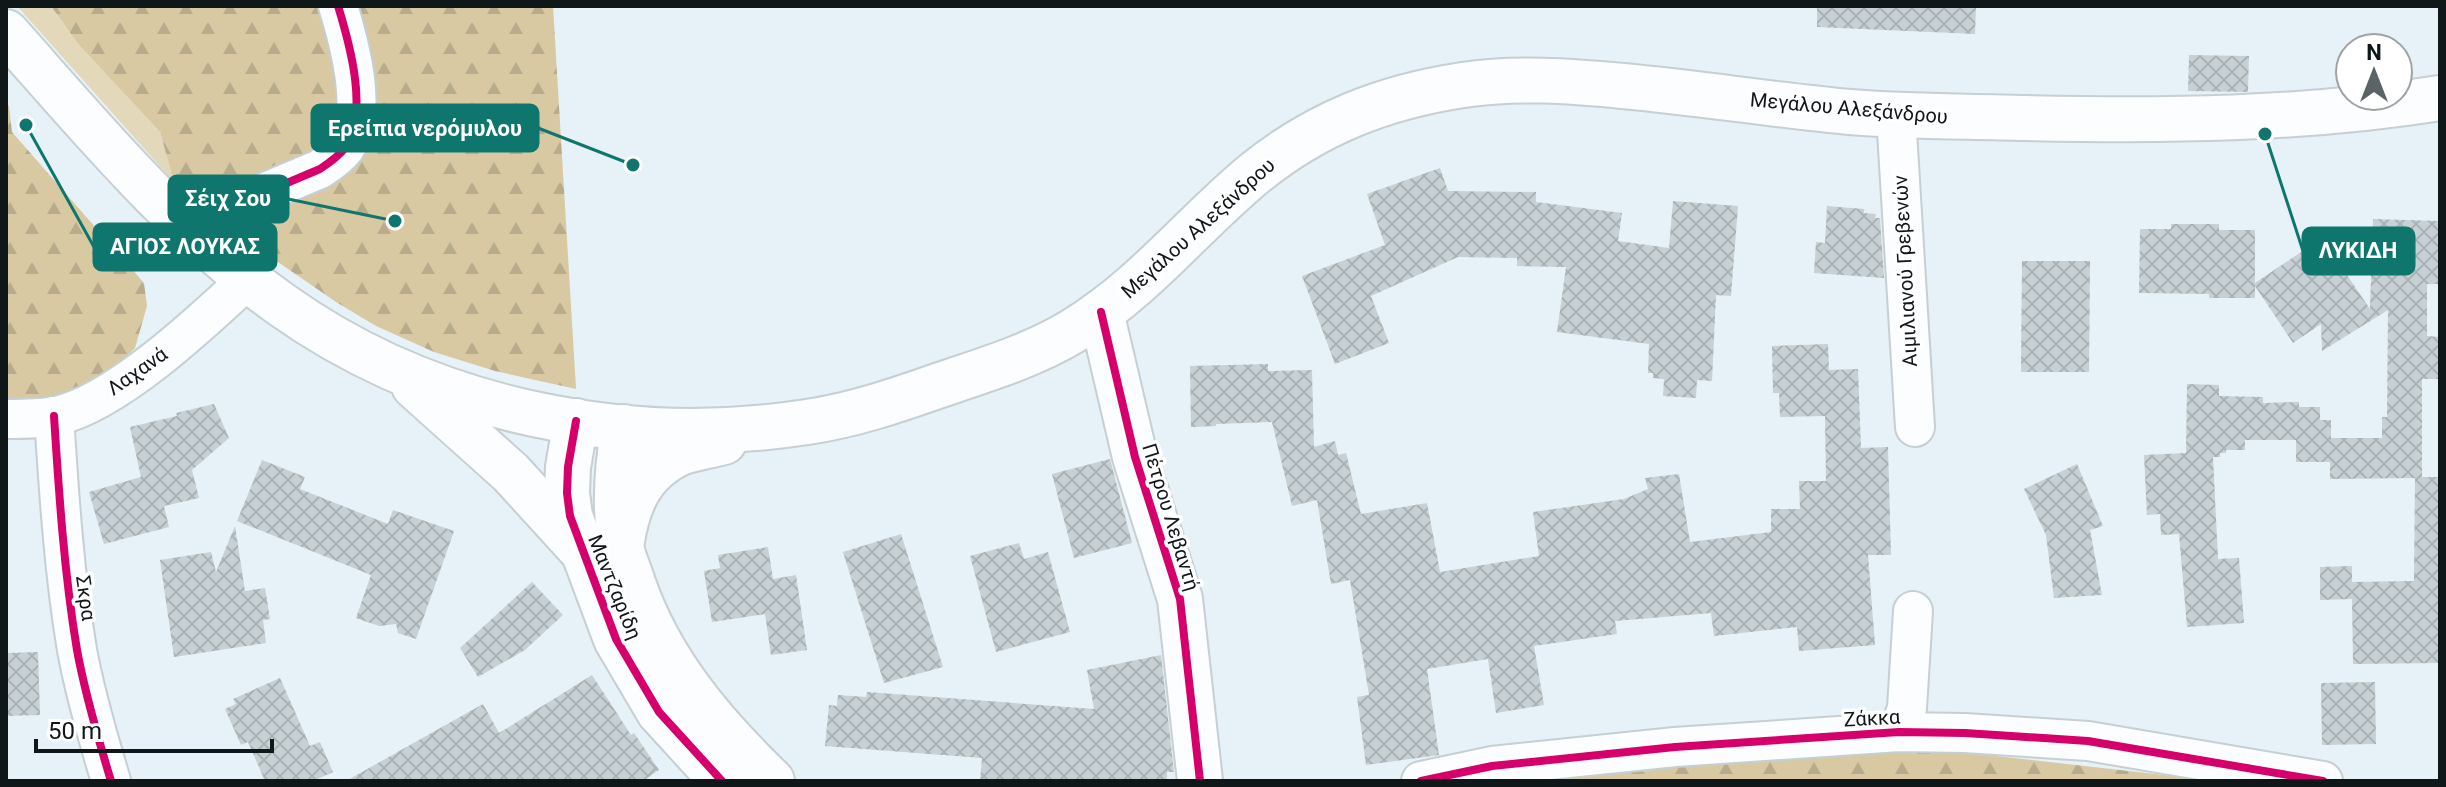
<svg xmlns="http://www.w3.org/2000/svg" width="2446" height="787" font-family="Roboto,sans-serif">
<defs>
<pattern id="forest-firs" width="22" height="20" patternUnits="userSpaceOnUse" patternTransform="scale(2)"><rect width="22" height="20" fill="#d8c9a3"/><path d="M5 1l3.5 6h-7zM16 11l3.5 6h-7z" fill="#b8ac8c"/></pattern>
<pattern id="building-cross-hatch" width="8" height="8" patternUnits="userSpaceOnUse" patternTransform="scale(2)"><rect width="8" height="8" fill="#c7d0d4"/><path d="M0 0l8 8M0 8l8-8" fill="none" stroke="#aab2b5"/></pattern>
</defs>
<rect width="100%" height="100%" fill="#e6f2f7"/>
<path fill="#e4d8ba" d="M17,6H51L79,45L160,132L174,182Z"/>
<g fill="url(#forest-firs)">
<path d="M51,6H553L576,389L495,371L434,352L376,326L336,302L275,260L174,182L160,132L79,45Z"/>
<path d="M6,102L9,106L12,132L144,283L147,306L135,348L114,368L78,391L43,401L6,407Z"/>
<path d="M1926,748L2217,781H1457Z"/>
</g>
<g fill="url(#building-cross-hatch)">
<path d="M1817,6H1976L1975,34L1817,27Z"/>
<path d="M2189,55L2249,56L2248,92L2188,91Z"/>
<path d="M1440,168L1448,191L1536,192V202L1622,213L1618,241L1669,248L1673,201L1738,206L1731,296L1716,295L1712,381L1697,380L1696,398L1663,396L1664,379L1653,378V373H1648L1649,344L1557,332L1566,267L1517,266V258L1458,257L1371,296L1389,343L1335,364L1302,276L1385,245L1367,194Z"/>
<path d="M1827,206L1864,209V213L1876,214L1875,218H1880L1884,278L1814,273L1816,242L1825,243Z"/>
<path d="M2373,219L2440,221V284H2427V336L2440,337V379H2422V477H2440V663L2353,664L2352,599L2320,600V567L2352,566V582L2414,581L2415,478L2330,479V462H2296V440H2245V450H2226V453H2220V457H2213L2218,559L2239,558L2244,623L2187,627L2179,534L2161,535L2160,514L2147,515L2144,455L2186,453L2187,384L2219,385V396L2263,397V403L2299,402V407H2320V420H2331V438H2382V417H2387L2388,310L2322,351L2321,324L2293,343L2255,286V298H2209V294L2139,293L2140,229H2171V224H2219V230H2255V283L2322,238L2370,309Z"/>
<path d="M2022,261H2090L2089,372H2021Z"/>
<path d="M1828,344L1829,370L1858,369L1861,448L1888,447L1891,555H1868L1875,645L1799,651L1797,627L1714,636L1711,613L1615,621L1617,634L1534,646L1544,705L1496,713L1488,659L1427,669L1439,755L1366,765L1357,697L1369,695L1350,580L1331,584L1317,500L1292,506L1272,422L1216,424V426L1191,427L1190,366L1268,364V371L1312,370L1314,447L1335,441L1338,455L1346,453L1361,514L1427,503L1440,572L1539,556L1533,512L1624,499L1648,489L1645,478L1679,474L1690,542L1771,532V509H1800L1799,481H1826L1825,416L1780,417L1779,393H1773L1772,346Z"/>
<path d="M214,404L229,438L192,470L199,498L164,506L169,527L104,544L89,492L141,477L130,427L177,416L176,413Z"/>
<path d="M1110,459L1132,543L1074,558L1052,474Z"/>
<path d="M262,460L305,477L300,489L388,524L393,510L454,531L416,639L398,633L396,624L379,626L356,618L371,575L237,521Z"/>
<path d="M2077,464L2103,526L2090,530L2102,595L2054,598L2046,535L2024,489Z"/>
<path d="M235,526L245,591L265,588L270,619L263,620L266,643L174,657L160,560L211,552L216,572Z"/>
<path d="M901,534L943,667L884,683L843,552Z"/>
<path d="M1019,543L1024,559L1048,552L1070,632L996,652L970,556Z"/>
<path d="M768,547L773,579L796,575L807,650L771,655L765,614L712,622L704,571L720,568L718,555Z"/>
<path d="M532,582L563,615L525,650L478,677L460,648Z"/>
<path d="M38,652L40,715L6,716V653Z"/>
<path d="M1161,655L1174,772H1167V781H980L982,758L825,746L829,705L837,706L838,695L866,697L867,692L1094,709L1087,670Z"/>
<path d="M592,675L631,735L634,733L659,770L643,781H346L483,704L499,733Z"/>
<path d="M280,678L310,746L320,742L333,772L313,781H265L248,742L241,745L225,709L236,704L233,699Z"/>
<path d="M2375,682L2376,744L2322,745L2321,683Z"/>
</g>
<g fill="none" stroke-linecap="round" stroke-linejoin="round">
<g stroke="#c6cfd3" stroke-width="42">
<g id="minor">
<path d="M1896,115L1915,427"/>
<path d="M187,229L223,210L320,169C329,163 338,157 345,148C369,113 350,45 338,6"/>
<path d="M54,416C59,494 64,572 77,650C85,694 98,738 111,781"/>
<path d="M6,419C22,419 40,419 56,416C116,403 202,322 247,280"/>
<path d="M1899,732L1907,708L1913,611"/>
<path d="M1421,781L1492,766L1675,747L1899,732L1965,733L2088,741L2323,781"/>
</g>
</g>
<g stroke="#c6cfd3" stroke-width="48">
<g id="tertiary">
<path d="M1101,312L1135,457L1180,599L1200,781"/>
<path d="M576,421L568,467L567,493L570,516L616,639L659,712L722,781"/>
<path d="M624,427C617,465 614,504 620,542C622,556 629,570 633,583C660,662 713,724 772,781"/>
</g>
</g>
<g stroke="#c6cfd3" stroke-width="48">
<g id="secondary">
<path d="M6,32C95,132 172,227 282,305C431,411 627,450 807,422C856,415 903,398 949,382C991,368 1035,354 1073,331C1143,289 1193,224 1255,173C1317,123 1384,97 1463,85C1516,77 1570,81 1623,86C1699,93 1774,105 1850,112C1908,117 1967,116 2025,118C2164,121 2302,120 2440,98"/>
<path d="M414,386L511,473L584,553"/>
<path d="M621,547C627,506 639,472 680,453C693,448 710,446 724,442"/>
</g>
</g>
<use href="#minor" stroke="#fbfdfe" stroke-width="38"/>
<use href="#tertiary" stroke="#fbfdfe" stroke-width="44"/>
<use href="#secondary" stroke="#fbfdfe" stroke-width="44"/>
<g stroke="#fff" stroke-width="13">
<g id="cycleway">
<path d="M187,229L223,210L320,169C329,163 338,157 345,148C369,113 350,45 338,6"/>
<path d="M1101,312L1135,457L1180,599L1200,781"/>
<path d="M54,416C59,494 64,572 77,650C85,694 98,738 111,781"/>
<path d="M576,421L568,467L567,493L570,516L616,639L659,712L722,781"/>
<path d="M1421,781L1492,766L1675,747L1899,732L1965,733L2088,741L2323,781"/>
</g>
</g>
<use href="#cycleway" stroke="#d6006c" stroke-width="8"/>
</g>
<g text-anchor="middle" stroke-width="7" stroke-linejoin="round" paint-order="stroke">
<g font-size="20" fill="#0f1719" stroke="#fff">
<text transform="translate(1849 108) rotate(5)" y="7">Μεγάλου Αλεξάνδρου</text>
<text transform="translate(1198 228) rotate(-42)" y="7">Μεγάλου Αλεξάνδρου</text>
<text transform="translate(1905 271) rotate(-93)" y="7">Αιμιλιανού Γρεβενών</text>
<text transform="translate(137 371) rotate(-35)" y="7">Λαχανά</text>
<text transform="translate(1171 517) rotate(73)" y="7">Πέτρου Λεβαντή</text>
<text transform="translate(615 587) rotate(68)" y="7">Μαντζαρίδη</text>
<text transform="translate(86 598) rotate(82)" y="7">Σκρα</text>
<text transform="translate(1872 718) rotate(-3)" y="7">Ζάκκα</text>
</g>
</g>
<path fill="none" stroke="#0f766e" stroke-width="3" d="M633 165L538 128M395 221L288 199M26 125L94 247M2265 134L2303 251"/>
<g fill="#0f766e" stroke="#fff" stroke-width="3">
<circle cx="633" cy="165" r="8"/>
<circle cx="395" cy="221" r="8"/>
<circle cx="26" cy="125" r="8"/>
<circle cx="2265" cy="134" r="8"/>
</g>
<g fill="#0f766e" stroke="#0f766e" stroke-width="3">
<rect x="312" y="105" width="226" height="46" rx="8"/>
<rect x="169" y="176" width="119" height="46" rx="8"/>
<rect x="94" y="224" width="182" height="46" rx="8"/>
<rect x="2303" y="228" width="111" height="46" rx="8"/>
</g>
<g font-size="22" text-anchor="middle" font-weight="bold" fill="#fff">
<text x="425" y="136">Ερείπια νερόμυλου</text>
<text x="228" y="206">Σέιχ Σου</text>
<text x="185" y="254">ΑΓΙΟΣ ΛΟΥΚΑΣ</text>
<text x="2358" y="258">ΛΥΚΙΔΗ</text>
</g>
<rect width="2446" height="787" fill="none" stroke="#0f1719" stroke-width="16"/>
<g transform="translate(2374 72)"><circle r="38" fill="#ffffff" stroke="#9fa2a3" stroke-width="2"/>
<path d="M0-6L14 30L0 20L-14 30Z" fill="#5a6467"/>
<text y="-12" font-size="22" font-weight="bold" text-anchor="middle" fill="#0f1719">N</text>
</g>
<path d="M36 739v12h236v-12" fill="none" stroke="#0f1719" stroke-width="4"/>
<text x="48" y="739" font-size="24" fill="#0f1719" stroke="#ffffff" stroke-width="6" paint-order="stroke">50 m</text>
</svg>
